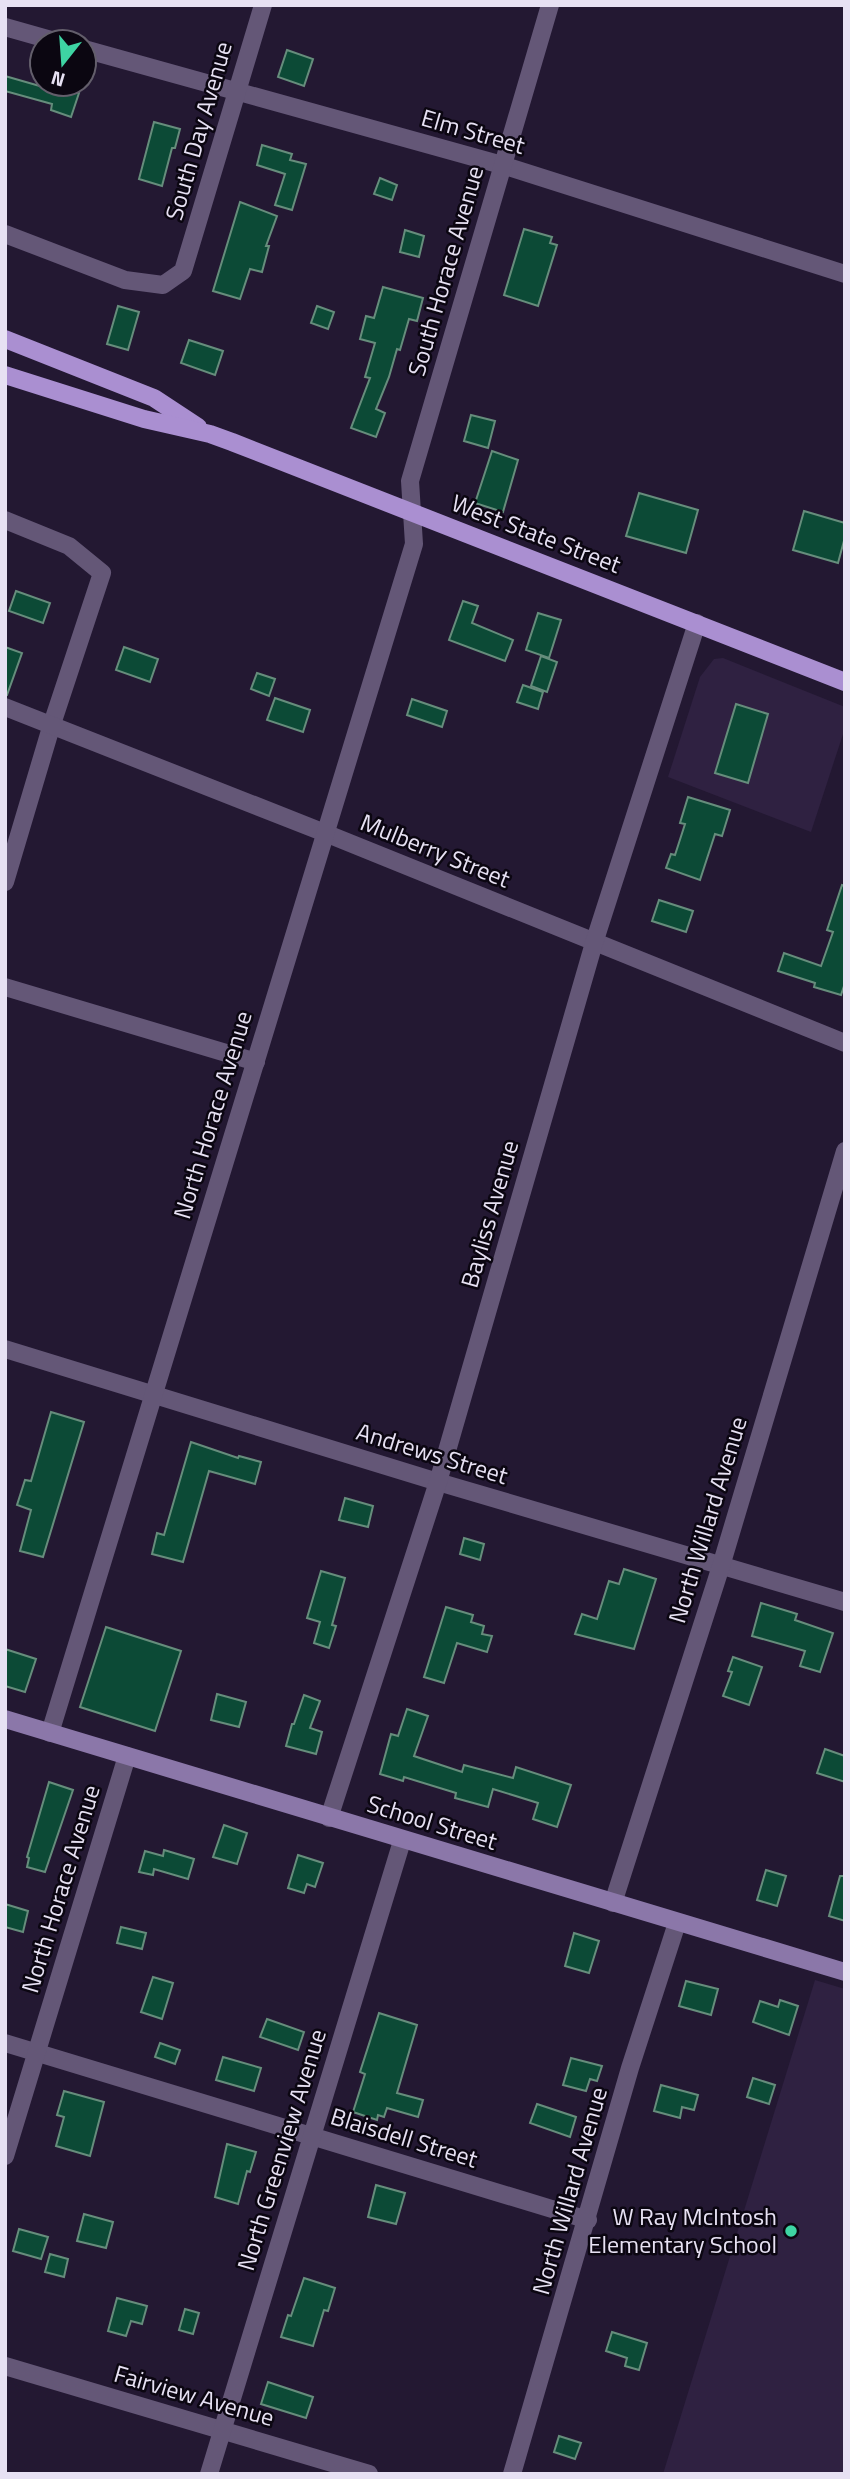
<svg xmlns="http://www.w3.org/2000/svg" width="850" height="2479" font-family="'Titillium Web',sans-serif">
<rect width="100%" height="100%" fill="#231832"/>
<g fill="#2f2141">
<path d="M723,658L845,707V728L811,832L668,777L700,677L714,659Z"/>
<path d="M815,1980L845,1989V2474H663Z"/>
</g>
<g fill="#0c4a36" stroke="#668d7c" stroke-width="2">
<path d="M287,50L313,59L304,86L278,77Z"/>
<path d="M5,76L57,91L58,87L79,93L71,117L51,110L52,104L5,91Z"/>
<path d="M154,122L180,129L175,148H172L162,186L139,179Z"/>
<path d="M262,145L292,154L290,160L306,164L292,210L275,205L285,174L257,165Z"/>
<path d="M380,178L397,185L392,200L374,194Z"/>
<path d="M240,202L277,216L266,246H269L262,272L250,269L240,299L213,291Z"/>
<path d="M524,229L552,237L550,243L557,245L538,306L504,295Z"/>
<path d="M405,230L424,236L419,257L400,252Z"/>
<path d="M383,287L423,298L417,321L409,319L400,350L397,349L389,377L376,409L385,413L376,437L351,428L370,378L365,377L375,343L360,339L366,316L374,318Z"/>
<path d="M118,306L139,312L128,350L107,344Z"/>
<path d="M317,306L334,312L328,329L311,323Z"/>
<path d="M189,340L223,351L215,375L181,363Z"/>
<path d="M471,415L495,421L488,448L464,441Z"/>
<path d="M492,451L518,460L503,512L475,503Z"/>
<path d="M639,493L698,510L686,553L626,536Z"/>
<path d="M804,511L845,523V537L838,563L793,550Z"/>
<path d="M16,591L50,603L43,623L9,611Z"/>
<path d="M463,601L478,606L472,623L513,640L505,661L449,640Z"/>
<path d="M538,613L561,620L549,658L526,650Z"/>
<path d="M5,647L22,653L7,695H5Z"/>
<path d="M124,647L158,659L150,682L116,670Z"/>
<path d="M541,656L557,662L547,692L531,686Z"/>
<path d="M257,673L275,679L269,696L251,689Z"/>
<path d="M523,685L543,692L538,709L517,702Z"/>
<path d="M275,698L310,710L303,732L267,720Z"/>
<path d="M412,699L447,711L442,727L407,715Z"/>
<path d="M736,704L768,714L748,783L715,773Z"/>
<path d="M688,797L730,810L722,836L715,834L700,880L666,868L671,854L675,855L685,824L680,823Z"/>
<path d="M842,885L845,886V983L841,995L814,987L815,983L778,971L784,953L821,966L833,932L827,930Z"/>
<path d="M659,900L693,911L686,932L652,921Z"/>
<path d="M51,1412L84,1422L43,1557L20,1551L31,1510L17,1505L25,1480L31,1481Z"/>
<path d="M191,1442L238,1458L239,1456L261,1462L255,1484L209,1471L183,1562L152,1554L157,1533L164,1535Z"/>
<path d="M345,1498L373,1506L368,1527L339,1520Z"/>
<path d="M464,1538L484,1544L480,1560L460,1554Z"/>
<path d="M624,1569L656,1579L634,1649L575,1634L582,1614L597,1619L609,1581L619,1584Z"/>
<path d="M321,1571L345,1578L332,1625L336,1626L329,1648L314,1643L320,1622L307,1618Z"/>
<path d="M761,1603L797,1614L795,1620L833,1633L820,1672L800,1666L805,1651L752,1636Z"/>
<path d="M446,1607L473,1615L471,1622L484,1626L482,1634L492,1636L487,1652L457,1643L444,1683L424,1677Z"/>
<path d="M106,1627L181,1651L155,1731L80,1707Z"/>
<path d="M5,1649L36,1659L25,1692L5,1686Z"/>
<path d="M733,1657L762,1667L749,1705L723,1696L732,1672L728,1671Z"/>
<path d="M217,1694L246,1702L239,1727L211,1720Z"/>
<path d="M304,1695L320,1701L310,1728L322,1732L316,1754L286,1746L292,1724H294Z"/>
<path d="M407,1709L428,1716L414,1756L462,1772L464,1765L513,1778L516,1767L571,1785L557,1827L533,1819L538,1803L493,1789L488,1807L455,1798L456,1793L404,1777L403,1781L380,1774L391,1734L398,1736Z"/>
<path d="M825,1749L845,1756V1782L817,1773Z"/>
<path d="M49,1782L73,1790L45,1872L27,1867L29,1858L27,1857Z"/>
<path d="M224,1825L247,1833L237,1864L213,1857Z"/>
<path d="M164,1850L194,1859L188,1879L154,1869L153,1875L139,1872L145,1851L163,1856Z"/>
<path d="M298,1855L323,1863L315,1887L307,1884L304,1893L288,1888Z"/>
<path d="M766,1870L786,1876L777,1906L757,1900Z"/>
<path d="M840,1876H845V1921L829,1916Z"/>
<path d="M5,1904L28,1911L23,1932L5,1927Z"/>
<path d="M121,1927L146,1933L142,1949L117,1943Z"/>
<path d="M574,1933L599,1941L589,1973L565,1966Z"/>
<path d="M153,1977L173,1983L162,2019L141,2012Z"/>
<path d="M686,1981L718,1989L711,2015L679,2006Z"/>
<path d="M780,2000L798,2006L789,2035L753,2022L760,2001L778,2007Z"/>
<path d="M379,2013L417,2025L397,2093L423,2100L418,2117L387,2108L384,2117L378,2115L377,2120L353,2112L365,2074L360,2072Z"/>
<path d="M267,2019L304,2032L298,2050L260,2037Z"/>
<path d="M160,2043L180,2050L175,2064L155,2057Z"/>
<path d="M223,2057L261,2068L254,2091L216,2080Z"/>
<path d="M571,2058L602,2066L597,2081L590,2079L586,2091L563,2085Z"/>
<path d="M753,2078L775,2085L769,2104L747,2097Z"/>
<path d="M661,2085L698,2095L694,2110L682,2107L680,2118L654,2111Z"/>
<path d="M64,2091L104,2102L90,2156L56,2146L64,2117L57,2115Z"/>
<path d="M537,2104L576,2117L570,2137L530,2123Z"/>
<path d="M227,2144L256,2152L250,2172L247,2171L238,2204L215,2197Z"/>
<path d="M376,2185L405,2193L396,2224L368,2217Z"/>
<path d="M84,2214L113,2222L106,2248L77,2241Z"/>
<path d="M19,2229L48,2237L41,2259L13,2251Z"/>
<path d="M50,2254L68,2259L64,2277L45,2272Z"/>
<path d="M304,2278L335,2288L328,2311L324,2310L313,2346L281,2337L288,2315L291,2316Z"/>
<path d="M117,2298L147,2306L142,2324L131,2321L126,2336L108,2331Z"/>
<path d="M185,2309L199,2313L193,2334L179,2330Z"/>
<path d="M612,2332L647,2343L639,2370L625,2366L627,2358L606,2351Z"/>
<path d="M268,2382L313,2397L306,2418L261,2404Z"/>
<path d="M559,2436L581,2443L575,2459L554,2452Z"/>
</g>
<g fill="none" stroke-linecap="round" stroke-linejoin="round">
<g stroke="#645777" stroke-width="18">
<path d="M5,27L58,42"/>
<path d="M84,49L502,165L845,274"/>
<path d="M5,234L125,280L163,285L183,271L263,5"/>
<path d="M5,520L69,546L102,573L52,724L5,882"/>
<path d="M5,707L325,833L845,1043"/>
<path d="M5,987L256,1062"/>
<path d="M5,1349L438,1482L845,1602"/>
<path d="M50,1733L414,544L410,481L550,5"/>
<path d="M329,1818L438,1482L594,943L697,623"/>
<path d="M613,1903L721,1566L845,1151"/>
<path d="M5,2043L588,2220"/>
<path d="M5,2156L127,1756"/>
<path d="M5,2366L369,2474"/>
<path d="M209,2474L402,1841"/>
<path d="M512,2474L630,2068L677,1923"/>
</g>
<path stroke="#8b77a9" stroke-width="18" d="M5,1719L845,1972"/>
<g stroke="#aa8fd1" stroke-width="18">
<path d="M5,339L154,398L198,427"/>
<path d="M5,375L144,419L210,434L232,442L845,682"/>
</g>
</g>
<circle fill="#3ed4a3" stroke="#0b0611" stroke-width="2.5" cx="791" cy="2231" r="7"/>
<g text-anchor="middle" stroke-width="5" stroke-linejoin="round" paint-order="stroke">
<g font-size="24" fill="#e7e1f3" stroke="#0b0611">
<text transform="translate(199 131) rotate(-74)" y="8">South Day Avenue</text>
<text transform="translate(473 132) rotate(16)" y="8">Elm Street</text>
<text transform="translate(446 271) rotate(-74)" y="8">South Horace Avenue</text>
<text transform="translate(536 534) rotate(21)" y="8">West State Street</text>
<text transform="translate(435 851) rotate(22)" y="8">Mulberry Street</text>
<text transform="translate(213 1115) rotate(-73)" y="8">North Horace Avenue</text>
<text transform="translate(490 1214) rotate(-74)" y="8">Bayliss Avenue</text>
<text transform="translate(432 1454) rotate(17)" y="8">Andrews Street</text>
<text transform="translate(708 1520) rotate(-73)" y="8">North Willard Avenue</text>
<text transform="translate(432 1823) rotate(17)" y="8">School Street</text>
<text transform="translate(61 1889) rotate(-73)" y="8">North Horace Avenue</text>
<text transform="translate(404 2138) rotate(17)" y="8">Blaisdell Street</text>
<text transform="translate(282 2150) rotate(-73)" y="8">North Greenview Avenue</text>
<text transform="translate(570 2191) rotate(-74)" y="8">North Willard Avenue</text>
<text transform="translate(194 2396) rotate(16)" y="8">Fairview Avenue</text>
</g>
<g font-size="24" fill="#e7e1f3" stroke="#0b0611" text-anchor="end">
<text x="777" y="2225">W Ray McIntosh<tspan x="777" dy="28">Elementary School</tspan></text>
</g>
</g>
<rect width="850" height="2479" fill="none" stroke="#e7e1f3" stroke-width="14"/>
<g transform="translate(63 63) rotate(197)"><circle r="33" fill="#0b0611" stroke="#635e6b" stroke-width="2"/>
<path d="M0-5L12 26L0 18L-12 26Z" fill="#3ed4a3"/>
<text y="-10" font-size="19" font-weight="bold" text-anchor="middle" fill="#e7e1f3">N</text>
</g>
</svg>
